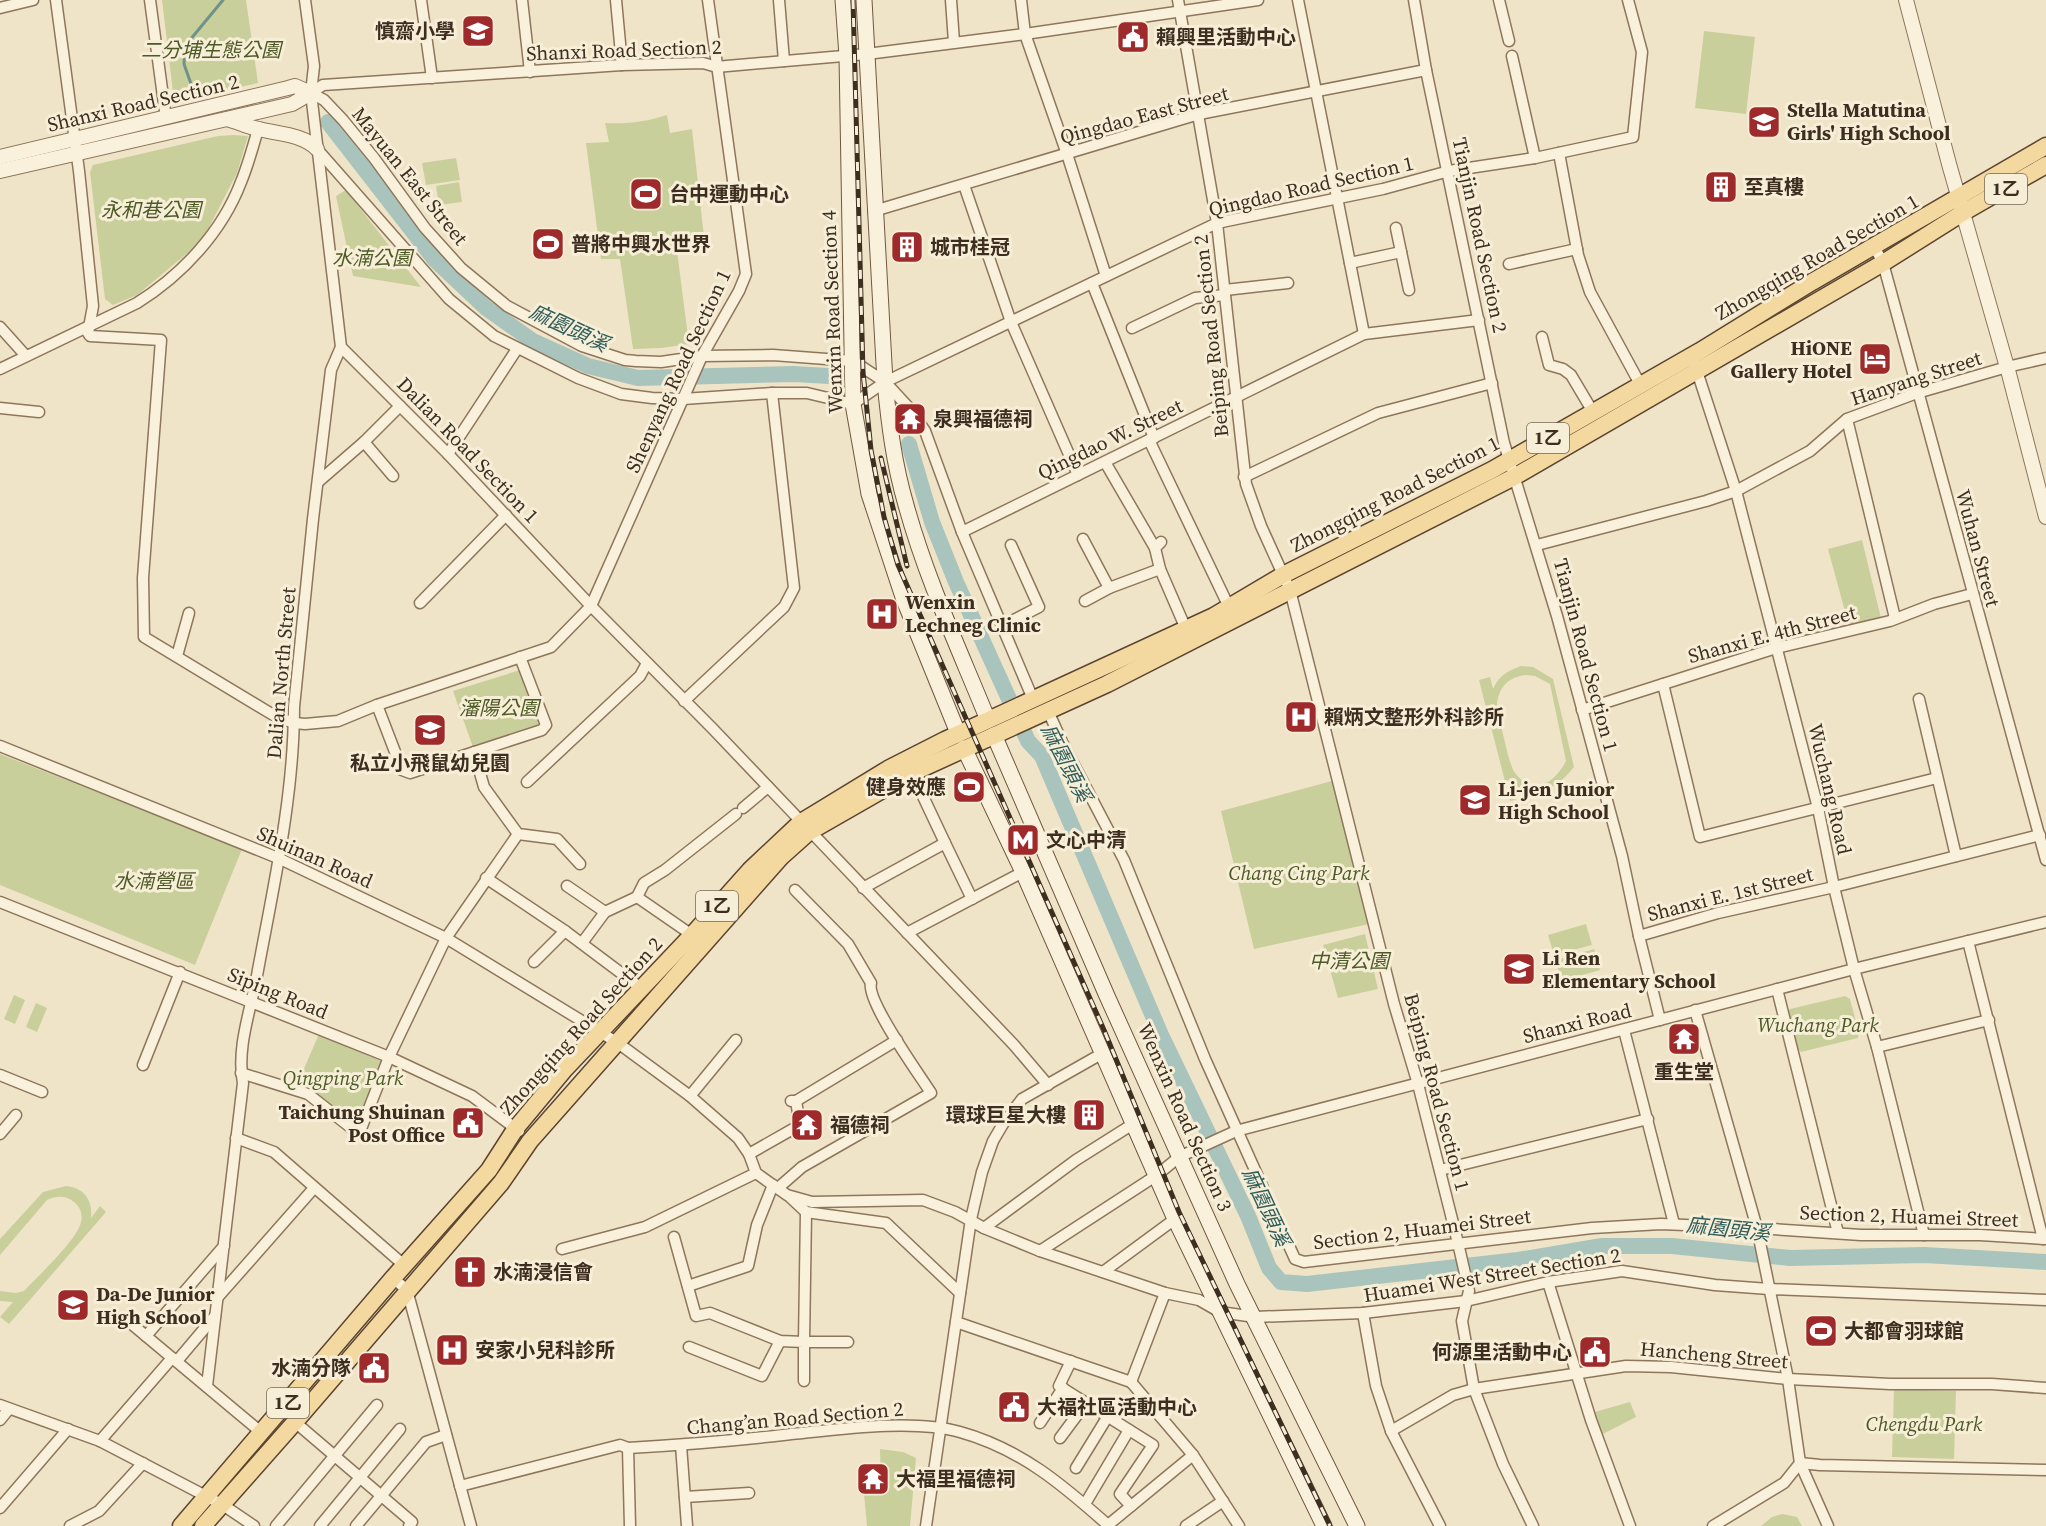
<svg xmlns="http://www.w3.org/2000/svg" width="2046" height="1526" font-family="'Source Serif 4','Noto Sans TC',serif">
<rect width="100%" height="100%" fill="#f0e4c8"/>
<g fill="#c9cf9b" fill-rule="evenodd">
<path d="M162,0H246L258,83L187,99L173,92Z"/>
<path d="M1704,31L1755,37L1746,114L1695,108Z"/>
<path d="M667,115L670,133L692,129L705,246L677,251L689,344L661,348L633,349L620,259H601L586,143L609,142L605,123C627,124 646,122 667,115Z"/>
<path d="M233,135L248,136L237,173L202,241L137,295L113,305L105,299L90,172L93,165L218,136Z"/>
<path d="M456,158L460,180L426,185L422,163Z"/>
<path d="M459,182L462,202L439,205L436,186Z"/>
<path d="M346,190L421,287L353,276L336,196Z"/>
<path d="M1862,540L1881,618L1849,626L1828,549Z"/>
<path d="M1521,666L1533,667L1553,679L1574,767C1556,788 1544,797 1516,787L1517,799L1510,801L1479,680L1490,677L1493,689C1499,675 1508,671 1521,666ZM1526,675L1535,676L1550,684L1566,761C1555,782 1534,798 1515,773C1509,766 1499,716 1497,704C1499,686 1509,677 1526,675Z"/>
<path d="M520,670L524,672L539,723L536,728L473,747L453,691Z"/>
<path d="M0,754L242,849L195,965L0,885Z"/>
<path d="M1339,779L1374,923L1254,949L1221,811Z"/>
<path d="M1586,924L1592,945L1554,955L1548,935Z"/>
<path d="M1365,934L1378,989L1338,998L1323,945Z"/>
<path d="M1594,949L1600,970L1561,981L1556,960Z"/>
<path d="M14,995L25,1000L15,1024L4,1019Z"/>
<path d="M1845,996L1850,999L1859,1033L1858,1038L1801,1052L1797,1048L1788,1013L1790,1009Z"/>
<path d="M36,1003L47,1008L37,1032L26,1027Z"/>
<path d="M319,1034L383,1062L357,1127L296,1087Z"/>
<path d="M66,1186C84,1188 93,1200 91,1218L100,1206L106,1212L9,1324L0,1317L13,1302L0,1301V1291L16,1293L24,1291C37,1277 78,1239 81,1222C83,1214 80,1207 74,1202C65,1195 57,1196 47,1200L0,1255V1239L43,1192Z"/>
<path d="M1894,1389L1956,1391L1954,1459L1892,1457Z"/>
<path d="M1630,1402L1636,1417L1601,1435L1595,1412Z"/>
<path d="M880,1449L903,1452L916,1458L910,1526H867L864,1494H881Z"/>
<path d="M1782,1514L1797,1517L1802,1526H1761L1772,1517Z"/>
</g>
<g fill="none" stroke-linecap="round" stroke-linejoin="round">
<path stroke="#6f938a" stroke-width="3" d="M196,98L184,64L185,46L223,0"/>
<g stroke="#a9c4bc" stroke-width="16">
<path d="M328,122L435,260L486,308L533,341L588,366L638,378L794,374L846,377"/>
<path d="M909,444L932,522L956,582L1028,741L1042,756L1048,770L1161,1035L1248,1216L1269,1268L1281,1282L1307,1284L1518,1260L1602,1246H1672L1790,1258L1924,1255L2046,1262"/>
</g>
<g stroke="#8d765c" stroke-width="13">
<g id="minor">
<path d="M56,0L79,171L93,306L88,333L90,336L161,340L143,578L144,637L275,716L294,723L305,724L338,721L377,705L551,647L591,606L702,356L739,291L746,274L708,0"/>
<path d="M150,0L166,119"/>
<path d="M305,0L314,66L311,93L341,347L448,454L591,606L713,729L1014,1045L1048,1085"/>
<path d="M421,0L432,78"/>
<path d="M522,0L530,72"/>
<path d="M616,0L622,65"/>
<path d="M779,0L784,61"/>
<path d="M951,0L954,42"/>
<path d="M1021,0L1025,34L1067,154L1106,276"/>
<path d="M1178,0L1217,223L1246,484L1261,526L1290,590L1394,1004L1418,1084L1458,1243L1469,1291L1462,1321L1474,1389L1503,1464L1533,1526"/>
<path d="M1298,0L1364,334"/>
<path d="M1414,0L1426,70L1504,443L1557,616L1622,856L1639,936L1660,1020"/>
<path d="M1499,0L1509,41"/>
<path d="M0,8L33,0"/>
<path d="M1512,56L1535,158"/>
<path d="M311,93L324,100L343,120L374,158L425,228L461,268L507,306L582,346L625,360L636,361L661,362L702,356L773,355L853,361L885,382L910,409L925,431L962,532L1033,699"/>
<path d="M311,93L323,85L622,65L703,63L717,67L727,66L867,54L1025,34L1258,0"/>
<path d="M317,149L449,299L494,336L578,378L621,394L652,398L683,399L772,393H807L853,404L885,382L1217,223L1383,189L1449,171L1535,158L1633,137L1642,52L1628,0"/>
<path d="M1559,153L1578,255L1590,292L1640,384"/>
<path d="M964,185L1011,322L1078,475"/>
<path d="M874,211L1199,114L1426,70"/>
<path d="M1396,228L1409,290"/>
<path d="M1874,246L1883,263L2046,860"/>
<path d="M1350,263L1401,252"/>
<path d="M1509,264L1577,249"/>
<path d="M1092,283L1154,438"/>
<path d="M1225,290L1288,283"/>
<path d="M0,327L26,356"/>
<path d="M1132,328L1195,298L1225,295"/>
<path d="M1542,337L1549,365L1563,369L1571,375L1593,412"/>
<path d="M1695,365L1736,491L1818,808L1834,887L1854,969L1877,1047L1924,1235"/>
<path d="M0,369L137,303C182,275 222,232 241,182C248,165 253,147 258,129"/>
<path d="M0,408L39,412"/>
<path d="M1847,419L1895,618"/>
<path d="M1149,440L1229,607"/>
<path d="M364,442L393,476"/>
<path d="M448,454L517,349"/>
<path d="M1105,462L1155,548"/>
<path d="M1244,477L1378,413L1492,383"/>
<path d="M318,482L364,442L400,406"/>
<path d="M962,532L1364,334L1479,320"/>
<path d="M1083,539L1109,588"/>
<path d="M1161,542L1155,548L1160,569L1186,629"/>
<path d="M1537,545L1706,501L1736,491L1810,451L1847,419L1917,393L2007,367L2046,358"/>
<path d="M1085,601L1109,588L1160,569"/>
<path d="M420,603L506,515"/>
<path d="M1002,626L1039,607L1011,545"/>
<path d="M177,656L189,613"/>
<path d="M1663,684L1700,837L1937,778"/>
<path d="M1919,699L1956,856"/>
<path d="M684,701L784,607L794,588L772,393"/>
<path d="M377,705L402,770L410,773L542,730L546,725L520,657"/>
<path d="M1582,710L1776,648L1890,621L1934,604L1972,594"/>
<path d="M1048,711L1062,742L1124,860L1205,1059L1295,1259L1304,1262L1592,1228L1661,1224L1757,1228L1861,1235H1980L2046,1239"/>
<path d="M0,746L278,858L446,938L618,1043L690,1096L738,1138L749,1154L756,1173L787,1195L812,1202L923,1200L955,1212L984,1228L1040,1251L1165,1293L1199,1300L1220,1312L1255,1317L1363,1313L1466,1301L1548,1282L1622,1271L1715,1285L1769,1289L2046,1300"/>
<path d="M474,752L484,787L518,834L557,839L580,864"/>
<path d="M912,773L945,843"/>
<path d="M527,782L640,676L647,663"/>
<path d="M743,808L768,787"/>
<path d="M486,878L565,931L641,988"/>
<path d="M567,886L605,912"/>
<path d="M863,888L945,843L972,899"/>
<path d="M637,897L692,935"/>
<path d="M0,902L389,1057L472,1096L519,1131"/>
<path d="M907,933L1023,872"/>
<path d="M1639,936L1718,913L1834,887L2040,835"/>
<path d="M1968,941L2043,1239"/>
<path d="M582,943L605,912L637,897L644,883L665,870L736,814"/>
<path d="M534,962L565,931"/>
<path d="M1777,989L1838,1233"/>
<path d="M1695,1010L1757,1228L1788,1379L1800,1463L1828,1526"/>
<path d="M1624,1030L1674,1224"/>
<path d="M1877,1047L1989,1020"/>
<path d="M143,1065L180,972"/>
<path d="M241,1073L308,1094L359,1134L389,1057L446,938L518,834"/>
<path d="M0,1075L42,1092"/>
<path d="M690,1096L736,1040"/>
<path d="M791,1101H796L897,1040"/>
<path d="M0,1134L16,1115"/>
<path d="M236,1138L274,1152L405,1266"/>
<path d="M749,1154L800,1125L796,1101"/>
<path d="M1440,1170L1648,1119"/>
<path d="M778,1188L802,1167L931,1093C919,1074 866,1001 871,983L848,944L795,890"/>
<path d="M790,1197L806,1212L886,1223L960,1293"/>
<path d="M806,1212L804,1342H848"/>
<path d="M984,1228L1076,1160L1133,1124"/>
<path d="M674,1237L696,1316L710,1313L780,1341L804,1342V1381"/>
<path d="M562,1249L645,1227L756,1173"/>
<path d="M1040,1251L1157,1175L1179,1157L1236,1131L1854,969L2046,922"/>
<path d="M1103,1272L1175,1219"/>
<path d="M393,1278L407,1290L471,1526"/>
<path d="M1548,1282L1591,1420L1630,1526"/>
<path d="M688,1286L748,1266L757,1225L773,1185"/>
<path d="M218,1297L314,1188"/>
<path d="M1363,1313L1376,1386L1391,1431L1440,1526"/>
<path d="M128,1321L262,1433"/>
<path d="M956,1322L1131,1382"/>
<path d="M146,1336L224,1246"/>
<path d="M689,1347L762,1376L780,1341"/>
<path d="M177,1361L215,1316"/>
<path d="M1071,1361L1059,1386L1153,1445L1120,1494L1131,1506"/>
<path d="M1131,1382L1193,1455L1239,1526"/>
<path d="M1131,1382L1165,1293"/>
<path d="M207,1386L243,1083C236,1046 252,1007 258,970C274,884 294,795 294,707L313,519L331,370L341,347"/>
<path d="M0,1405L100,1441L223,1505L254,1526"/>
<path d="M0,1420L9,1409"/>
<path d="M295,1422L412,1522L409,1526"/>
<path d="M1040,1423L1063,1388"/>
<path d="M1391,1431L1453,1395L1474,1389L1626,1366L1671,1367L1788,1379L1890,1384H1992L2046,1388"/>
<path d="M1060,1438L1086,1403"/>
<path d="M100,1441L172,1358"/>
<path d="M681,1445L687,1526"/>
<path d="M628,1448L630,1526"/>
<path d="M1800,1463L1820,1465L2046,1470"/>
<path d="M1076,1468L1108,1416"/>
<path d="M460,1486L620,1445L628,1448C679,1445 731,1441 783,1435C834,1430 911,1418 960,1432C1021,1449 1063,1485 1109,1526"/>
<path d="M685,1497L749,1493"/>
<path d="M1085,1504L1129,1430"/>
<path d="M0,1508L68,1429"/>
<path d="M1108,1525L1193,1455"/>
<path d="M70,1526L99,1511L143,1463"/>
<path d="M276,1526L377,1405"/>
<path d="M320,1526L400,1429"/>
<path d="M356,1526L426,1442L446,1435"/>
<path d="M926,1526L971,1219L982,1172L993,1141L1003,1124L1022,1099L1103,1053"/>
<path d="M1186,1526L1223,1501"/>
<path d="M1713,1526L1784,1483L1800,1463"/>
</g>
</g>
<g stroke="#8d765c" stroke-width="16">
<g id="tertiary">
<path d="M1906,0L1949,164L2009,374L2046,517"/>
<path d="M227,119C238,122 248,127 259,129C277,134 303,134 317,149"/>
<path d="M0,157L288,88L295,86L311,93"/>
<path d="M0,171L292,104L311,93"/>
</g>
</g>
<g stroke="#6f573f" stroke-width="17">
<g id="secondary">
<path d="M843,0L847,56L853,404L869,494L904,600L958,733"/>
<path d="M864,0L885,382C889,424 894,464 906,505C926,578 959,649 988,720"/>
<path d="M994,735L1107,996L1237,1284L1357,1526"/>
<path d="M964,748L1023,872L1175,1219L1324,1526"/>
</g>
</g>
<g stroke="#5b4430" stroke-width="19">
<g id="primary">
<path d="M181,1526L393,1278L489,1170L516,1128L565,1069L692,935L750,870L801,822L888,769L945,740L1214,616L1283,575L1492,470L1700,351L1812,282L2046,146"/>
<path d="M203,1526L295,1422L501,1183L530,1141L781,857L809,832L912,773L1107,684L1514,477L1883,263L1964,212L2046,165"/>
</g>
</g>
<use href="#minor" stroke="#faf1dc" stroke-width="10"/>
<use href="#tertiary" stroke="#faf1dc" stroke-width="14"/>
<use href="#secondary" stroke="#faf1dc" stroke-width="15"/>
<use href="#primary" stroke="#f3d9a0" stroke-width="16"/>
<g stroke="#3d2e20" stroke-width="5">
<g id="rail">
<path d="M853,0L863,372L871,450L884,517L898,565L1104,1030L1179,1212L1330,1526"/>
<path d="M881,458L907,566"/>
</g>
</g>
<use href="#rail" stroke="#f7eed8" stroke-width="3" stroke-dasharray="9" stroke-linecap="butt"/>
</g>
<defs>
<g id="school-square" transform="scale(1.725)"><rect x="-9" y="-9" width="18" height="18" rx="4" fill="#9e2a2b" stroke="#f7eed8"/><path d="M0-5L7-2L0 1L-7-2ZM-4 1L0 2.5L4 1V4Q0 6-4 4Z" fill="#fff"/></g>
<g id="civic-square" transform="scale(1.725)"><rect x="-9" y="-9" width="18" height="18" rx="4" fill="#9e2a2b" stroke="#f7eed8"/><path d="M-.6-6.5H3V-4.5H.6V-3L4-1V1h2V6H-6V1h2V-1L-.6-3ZM-1.2 2.5V6h2.4V2.5Z" fill="#fff"/></g>
<g id="building-square" transform="scale(1.725)"><rect x="-9" y="-9" width="18" height="18" rx="4" fill="#9e2a2b" stroke="#f7eed8"/><path d="M-4-6H4V6H1V3H-1V6H-4ZM-2.5-4.3h1.7v1.8h-1.7ZM.8-4.3h1.7v1.8H.8ZM-2.5-1h1.7V.8h-1.7ZM.8-1h1.7V.8H.8Z" fill="#fff"/></g>
<g id="stadium-square" transform="scale(1.725)"><rect x="-9" y="-9" width="18" height="18" rx="4" fill="#9e2a2b" stroke="#f7eed8"/><path d="M0-5a6.5 5 0 1 0 0 10a6.5 5 0 1 0 0-10ZM-3.5-1.8h7v3.6h-7Z" fill="#fff"/></g>
<g id="hotel-square" transform="scale(1.725)"><rect x="-9" y="-9" width="18" height="18" rx="4" fill="#9e2a2b" stroke="#f7eed8"/><path d="M-6-4.5h1.5V1H6V5H4.5V3h-9V5H-6ZM-4 0a1.8 1.8 0 1 1 3.6 0ZM.5 0V-2.5h3Q6-2.5 6 0Z" fill="#fff"/></g>
<g id="temple-square" transform="scale(1.725)"><rect x="-9" y="-9" width="18" height="18" rx="4" fill="#9e2a2b" stroke="#f7eed8"/><path d="M0-6L5-2H3V0L6.5 2.5H4V6H1.5V3h-3V6H-4V2.5H-6.5L-3 0V-2H-5Z" fill="#fff"/></g>
<g id="hospital-square" transform="scale(1.725)"><rect x="-9" y="-9" width="18" height="18" rx="4" fill="#9e2a2b" stroke="#f7eed8"/><path d="M-5-5h3v3.5h4V-5h3V5h-3V1.5h-4V5h-3Z" fill="#fff"/></g>
<g id="metro-square" transform="scale(1.725)"><rect x="-9" y="-9" width="18" height="18" rx="4" fill="#9e2a2b" stroke="#f7eed8"/><path d="M-5.5 5V-5H-3L0 0L3-5H5.5V5H3V-.5L0 4L-3-.5V5Z" fill="#fff"/></g>
<g id="church-square" transform="scale(1.725)"><rect x="-9" y="-9" width="18" height="18" rx="4" fill="#9e2a2b" stroke="#f7eed8"/><path d="M-1.2-6h2.4v3.5h3.3v2.4h-3.3V6h-2.4V-.1h-3.3v-2.4h3.3Z" fill="#fff"/></g>
</defs>
<g fill-rule="evenodd">
<use href="#school-square" x="478" y="31"/>
<use href="#civic-square" x="1133" y="37"/>
<use href="#school-square" x="1764" y="122"/>
<use href="#building-square" x="1721" y="187"/>
<use href="#stadium-square" x="646" y="194"/>
<use href="#stadium-square" x="548" y="244"/>
<use href="#building-square" x="907" y="247"/>
<use href="#hotel-square" x="1875" y="359"/>
<use href="#temple-square" x="910" y="419"/>
<use href="#hospital-square" x="882" y="614"/>
<use href="#hospital-square" x="1301" y="717"/>
<use href="#school-square" x="430" y="730"/>
<use href="#stadium-square" x="969" y="787"/>
<use href="#school-square" x="1475" y="800"/>
<use href="#metro-square" x="1023" y="840"/>
<use href="#school-square" x="1519" y="969"/>
<use href="#temple-square" x="1684" y="1039"/>
<use href="#building-square" x="1089" y="1115"/>
<use href="#civic-square" x="468" y="1123"/>
<use href="#temple-square" x="807" y="1125"/>
<use href="#church-square" x="470" y="1272"/>
<use href="#school-square" x="73" y="1305"/>
<use href="#stadium-square" x="1821" y="1331"/>
<use href="#hospital-square" x="452" y="1350"/>
<use href="#civic-square" x="1595" y="1352"/>
<use href="#civic-square" x="374" y="1368"/>
<use href="#civic-square" x="1014" y="1407"/>
<use href="#temple-square" x="873" y="1479"/>
</g>
<g text-anchor="middle" stroke-width="6" stroke-linejoin="round" paint-order="stroke">
<g fill="#f7eed8" stroke="#756857" stroke-width="1.5">
<rect x="1985" y="174" width="42" height="30" rx="4.5"/>
<rect x="1527" y="423" width="42" height="30" rx="4.5"/>
<rect x="696" y="891" width="42" height="30" rx="4.5"/>
<rect x="267" y="1388" width="42" height="30" rx="4.5"/>
</g>
<g font-size="18" font-weight="bold" fill="#3d2e20">
<text x="2006" y="195">1乙</text>
<text x="1548" y="444">1乙</text>
<text x="717" y="912">1乙</text>
<text x="288" y="1409">1乙</text>
</g>
<g font-size="20" font-weight="bold" fill="#3d2e20" stroke="#f7eed8" text-anchor="start">
<text x="455" y="38" text-anchor="end">慎齋小學</text>
<text x="1156" y="44">賴興里活動中心</text>
<text x="1787" y="117">Stella Matutina<tspan x="1787" dy="23">Girls' High School</tspan></text>
<text x="1744" y="194">至真樓</text>
<text x="669" y="201">台中運動中心</text>
<text x="571" y="251">普將中興水世界</text>
<text x="930" y="254">城市桂冠</text>
<text x="1852" y="355" text-anchor="end">HiONE<tspan x="1852" dy="23">Gallery Hotel</tspan></text>
<text x="933" y="426">泉興福德祠</text>
<text x="905" y="609">Wenxin<tspan x="905" dy="23">Lechneg Clinic</tspan></text>
<text x="1324" y="724">賴炳文整形外科診所</text>
<text x="430" y="770" text-anchor="middle">私立小飛鼠幼兒園</text>
<text x="946" y="794" text-anchor="end">健身效應</text>
<text x="1498" y="796">Li-jen Junior<tspan x="1498" dy="23">High School</tspan></text>
<text x="1046" y="847">文心中清</text>
<text x="1542" y="965">Li Ren<tspan x="1542" dy="23">Elementary School</tspan></text>
<text x="1684" y="1079" text-anchor="middle">重生堂</text>
<text x="445" y="1119" text-anchor="end">Taichung Shuinan<tspan x="445" dy="23">Post Office</tspan></text>
<text x="1066" y="1122" text-anchor="end">環球巨星大樓</text>
<text x="830" y="1132">福德祠</text>
<text x="493" y="1279">水湳浸信會</text>
<text x="96" y="1301">Da-De Junior<tspan x="96" dy="23">High School</tspan></text>
<text x="1844" y="1338">大都會羽球館</text>
<text x="475" y="1357">安家小兒科診所</text>
<text x="1572" y="1359" text-anchor="end">何源里活動中心</text>
<text x="351" y="1375" text-anchor="end">水湳分隊</text>
<text x="1037" y="1414">大福社區活動中心</text>
<text x="896" y="1486">大福里福德祠</text>
</g>
<g font-size="20" font-style="italic" fill="#4d5a26" stroke="#f7eed8">
<text x="211" y="57">二分埔生態公園</text>
<text x="151" y="217">永和巷公園</text>
<text x="372" y="265">水湳公園</text>
<text x="499" y="715">瀋陽公園</text>
<text x="1299" y="880">Chang Cing Park</text>
<text x="154" y="888">水湳營區</text>
<text x="1349" y="968">中清公園</text>
<text x="1818" y="1032">Wuchang Park</text>
<text x="343" y="1085">Qingping Park</text>
<text x="1924" y="1431">Chengdu Park</text>
</g>
<g font-size="20" fill="#3d2e20" stroke="#f7eed8">
<text transform="translate(624 50) rotate(-2)" y="7">Shanxi Road Section 2</text>
<text transform="translate(143 103) rotate(-13)" y="7">Shanxi Road Section 2</text>
<text transform="translate(1144 115) rotate(-15)" y="7">Qingdao East Street</text>
<text transform="translate(410 176) rotate(51)" y="7">Mayuan East Street</text>
<text transform="translate(1311 186) rotate(-13)" y="7">Qingdao Road Section 1</text>
<text transform="translate(1480 235) rotate(78)" y="7">Tianjin Road Section 2</text>
<text transform="translate(1817 257) rotate(-30)" y="7">Zhongqing Road Section 1</text>
<text transform="translate(832 312) rotate(-92)" y="7">Wenxin Road Section 4</text>
<text transform="translate(1211 336) rotate(-96)" y="7">Beiping Road Section 2</text>
<text transform="translate(678 371) rotate(-65)" y="7">Shenyang Road Section 1</text>
<text transform="translate(1916 378) rotate(-18)" y="7">Hanyang Street</text>
<text transform="translate(1110 439) rotate(-26)" y="7">Qingdao W. Street</text>
<text transform="translate(468 450) rotate(46)" y="7">Dalian Road Section 1</text>
<text transform="translate(1395 494) rotate(-27)" y="7">Zhongqing Road Section 1</text>
<text transform="translate(1978 548) rotate(75)" y="7">Wuhan Street</text>
<text transform="translate(1772 634) rotate(-15)" y="7">Shanxi E. 4th Street</text>
<text transform="translate(1586 655) rotate(75)" y="7">Tianjin Road Section 1</text>
<text transform="translate(281 673) rotate(-85)" y="7">Dalian North Street</text>
<text transform="translate(1830 789) rotate(77)" y="7">Wuchang Road</text>
<text transform="translate(315 857) rotate(24)" y="7">Shuinan Road</text>
<text transform="translate(1730 894) rotate(-14)" y="7">Shanxi E. 1st Street</text>
<text transform="translate(278 993) rotate(22)" y="7">Siping Road</text>
<text transform="translate(1577 1023) rotate(-14)" y="7">Shanxi Road</text>
<text transform="translate(581 1026) rotate(-48)" y="7">Zhongqing Road Section 2</text>
<text transform="translate(1437 1092) rotate(75)" y="7">Beiping Road Section 1</text>
<text transform="translate(1185 1117) rotate(66)" y="7">Wenxin Road Section 3</text>
<text transform="translate(1909 1216) rotate(2)" y="7">Section 2, Huamei Street</text>
<text transform="translate(1422 1229) rotate(-7)" y="7">Section 2, Huamei Street</text>
<text transform="translate(1492 1275) rotate(-9)" y="7">Huamei West Street Section 2</text>
<text transform="translate(1714 1355) rotate(5)" y="7">Hancheng Street</text>
<text transform="translate(795 1418) rotate(-5)" y="7">Chang’an Road Section 2</text>
</g>
<g font-size="21" font-style="italic" fill="#2f5d5a" stroke="#f7eed8">
<text transform="translate(569 328) rotate(25)" y="7">麻園頭溪</text>
<text transform="translate(1066 763) rotate(63)" y="7">麻園頭溪</text>
<text transform="translate(1266 1207) rotate(65)" y="7">麻園頭溪</text>
<text transform="translate(1728 1229) rotate(6)" y="7">麻園頭溪</text>
</g>
</g>
</svg>
